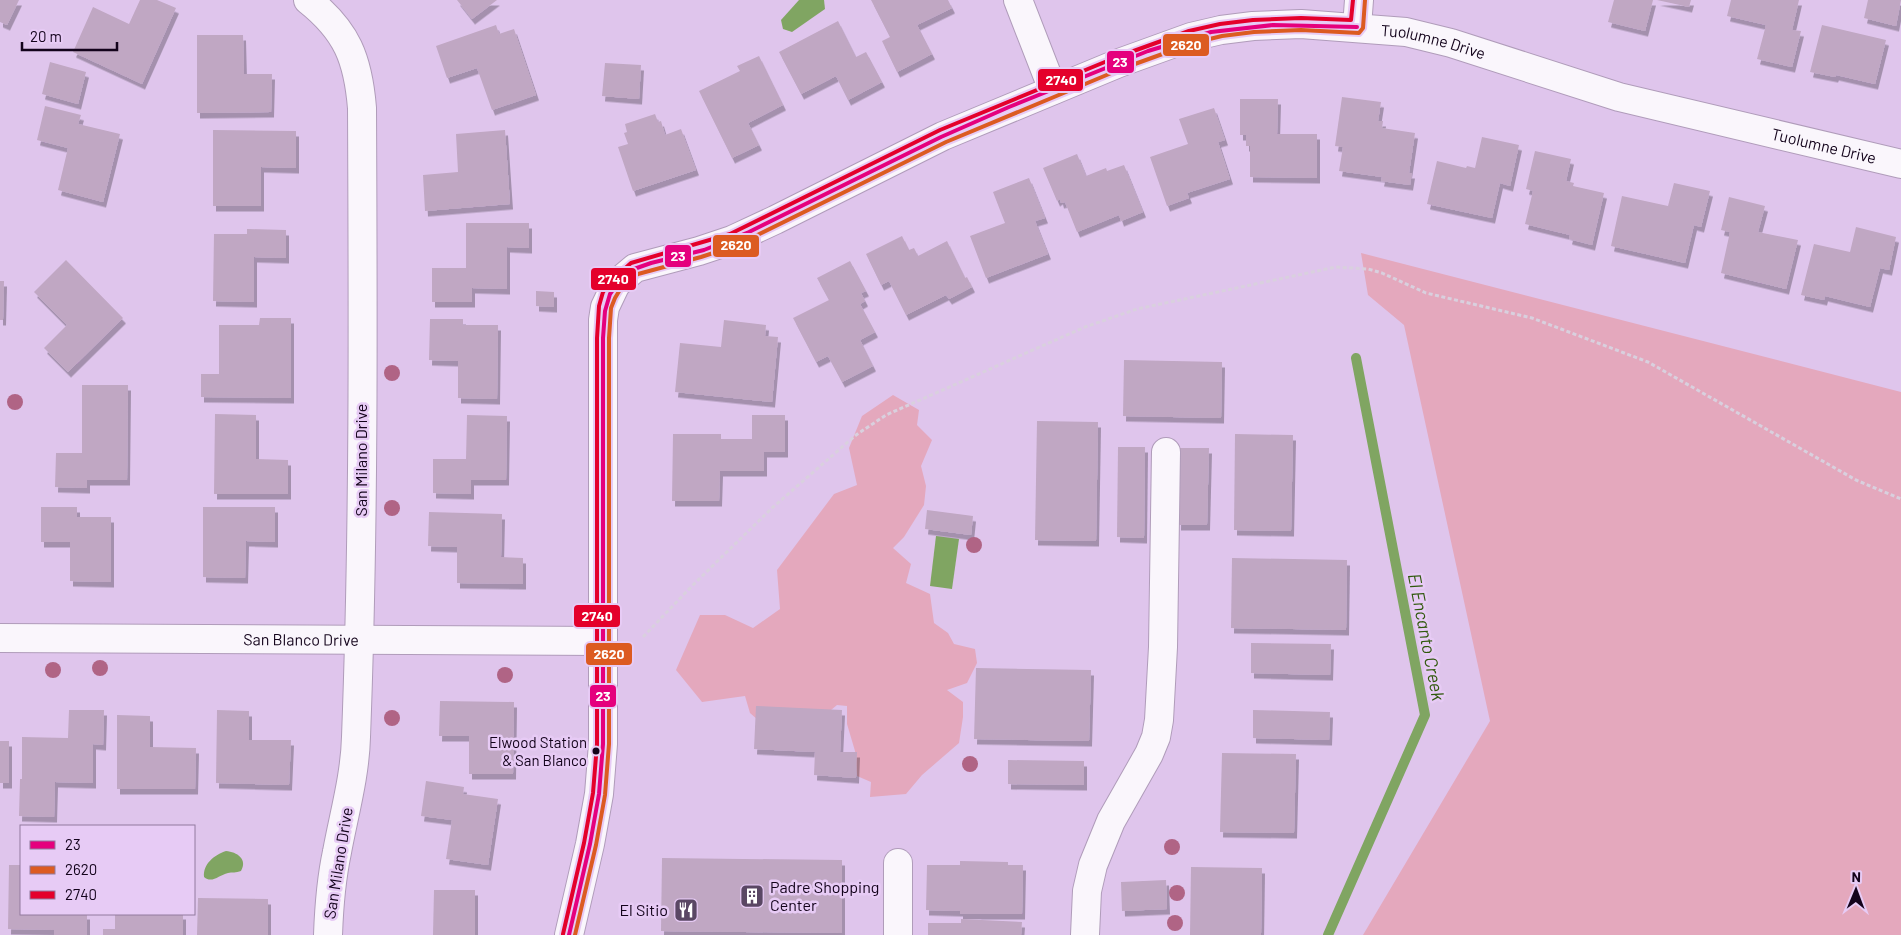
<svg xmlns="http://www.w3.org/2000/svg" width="1901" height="935" font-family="Barlow,sans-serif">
<defs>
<filter id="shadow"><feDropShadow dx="3" dy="5.5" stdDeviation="0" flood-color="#0004"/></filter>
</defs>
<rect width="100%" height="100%" fill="#dfc5ec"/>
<g fill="#e4a8bd">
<path d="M1361,253L1901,392V935H1363L1490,721L1404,325L1368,295Z"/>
<path d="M893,395L919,410L917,425L932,440L921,466L926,486L924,505L904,537L893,548L911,564L906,583L930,594L934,623L948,633L954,644L975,649L977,663L967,683L947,690L963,702V717L959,743L922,775L906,794L870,797L871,782L857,776L855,751L847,724V706L837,705L818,721L765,726L750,713L745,696L702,702L676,670L700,615H725L753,628L780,609L777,570L834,494L857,485L849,448L862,416Z"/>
</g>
<g fill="#80a562">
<path d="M799,0H824L825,9L792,32L783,29L781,20Z"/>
<path d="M936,536L959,539L952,589L930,586Z"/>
<path d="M226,851C237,852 248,859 241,871C236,873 232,872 228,873C219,875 212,884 204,877C203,864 214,855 226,851Z"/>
</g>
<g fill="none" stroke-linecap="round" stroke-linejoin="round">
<path stroke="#80a562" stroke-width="10" d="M1328,935L1425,715L1356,358"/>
</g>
<g fill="#c0a7c3" filter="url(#shadow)">
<path d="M0,0H19L7,25L0,22Z"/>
<path d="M140,0H157L176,8L142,84L73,52L93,7L129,24Z"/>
<path d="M457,0H497L472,19Z"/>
<path d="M871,0H948L952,8L917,25L932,54L897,72L882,41L890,37Z"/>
<path d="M1614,0H1653L1645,31L1608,22Z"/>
<path d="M1657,0H1691L1689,7Z"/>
<path d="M1731,0H1799L1792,30L1801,31L1792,67L1757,59L1766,25L1727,16Z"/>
<path d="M1868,0H1901L1896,26L1864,18Z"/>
<path d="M838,21L856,57L866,52L882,82L848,100L836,76L801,94L779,52Z"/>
<path d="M496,25L499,34L514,29L536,95L492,110L477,68L447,78L436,46Z"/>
<path d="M1822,25L1886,40L1875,84L1836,75L1835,77L1810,72Z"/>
<path d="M197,35H243L244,74H272L271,112L197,113Z"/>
<path d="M759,56L783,105L748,123L759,145L732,158L699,91L740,71L737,66Z"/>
<path d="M50,62L86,72L78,104L42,94Z"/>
<path d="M605,63L641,65L639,99L602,96Z"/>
<path d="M1342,97L1381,102L1378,121H1383L1382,128L1415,133L1409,173H1412L1410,185L1381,181L1382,177L1339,171L1343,147L1335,146Z"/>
<path d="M1240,99H1278L1277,134H1317V178L1250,177V146H1246V135H1240Z"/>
<path d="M45,106L81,115L78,124L120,134L103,202L58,190L68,148L37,140Z"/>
<path d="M1214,108L1225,140L1218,142L1230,179L1187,193L1189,198L1167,206L1150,157L1188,144L1179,119Z"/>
<path d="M655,114L658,122L661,121L665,135L681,129L696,170L633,191L618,147L628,144L624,133L627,132L625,124Z"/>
<path d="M213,130L296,131V168L261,167V206H213Z"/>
<path d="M505,130L510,204L425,211L423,175L458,172L456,134Z"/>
<path d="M1482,137L1519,145L1510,186L1500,183L1492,218L1427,204L1437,161L1466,168L1467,166L1475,168Z"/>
<path d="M1535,151L1571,159L1566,181L1574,183L1573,186L1604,193L1592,245L1569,239L1570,235L1525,224L1533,191L1526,189Z"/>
<path d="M1077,154L1086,176L1106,168L1107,171L1124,165L1143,212L1121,221L1119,215L1077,232L1065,202L1061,203L1060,199L1057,201L1043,168Z"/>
<path d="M1029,178L1045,218L1035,221L1048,254L986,278L970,236L1005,223L993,192Z"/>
<path d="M1674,183L1710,191L1701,227L1694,225L1685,263L1611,246L1622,196L1668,206Z"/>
<path d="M1729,197L1765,206L1758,232L1798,240L1786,289L1721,273L1730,232L1721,230Z"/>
<path d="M466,223H529V248L507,247V289L472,288V302H432V268H466Z"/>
<path d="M1856,227L1896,237L1889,270L1880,268L1870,307L1825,296L1824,300L1801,295L1814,244L1850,252Z"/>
<path d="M247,229L286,230V258L254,257V302L213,301L214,234H247Z"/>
<path d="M902,236L909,250L914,248L918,256L947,241L965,278L967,277L972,287L949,299L946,295L906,315L889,281L881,285L866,254Z"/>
<path d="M66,260L123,318L68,372L44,348L67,325L34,292Z"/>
<path d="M850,261L866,291L861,293L865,301L860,304L875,332L860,340L873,366L842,382L828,356L816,362L793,318L829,300L817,278Z"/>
<path d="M0,281H4L3,320H0Z"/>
<path d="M536,291L554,292V307L536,306Z"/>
<path d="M260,318H291V398L201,397V374H219V325H259Z"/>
<path d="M430,319H463V325H498L497,399L458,398V361L429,360Z"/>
<path d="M724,320L766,325L765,336L778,337L772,402L675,392L680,343L721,347Z"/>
<path d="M1124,360L1222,362L1221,418L1123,416Z"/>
<path d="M82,385H128L127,480H87V488L55,487L56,453H82Z"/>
<path d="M215,414L256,415V459L288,460V494H214Z"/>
<path d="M467,415L507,416L506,480H471V494L433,493V459H466Z"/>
<path d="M752,415H785V452H764V471H720L719,501H672L673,434H721V439H752Z"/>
<path d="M1037,421L1098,422L1096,541L1035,540Z"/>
<path d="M1235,434L1293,435L1291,531L1234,530Z"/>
<path d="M1118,447H1145L1144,538L1117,537Z"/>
<path d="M1179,448H1209L1207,525H1178Z"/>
<path d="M41,507H77V517H111V582L70,581V542H41Z"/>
<path d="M203,507H275V542L246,541L245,578L203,577Z"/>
<path d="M927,510L973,516L971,535L925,529Z"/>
<path d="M429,512L502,514L501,557L523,558V584L457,583V547L428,546Z"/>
<path d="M1232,558L1347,560L1346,630L1231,628Z"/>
<path d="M1251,643L1331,644L1330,675L1251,673Z"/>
<path d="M976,668L1091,670L1089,741L974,739Z"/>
<path d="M440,701L514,702L513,774H469V736H439Z"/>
<path d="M756,706L842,710L840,752H857L856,778L814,775L815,752L754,749Z"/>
<path d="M69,710H104L103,745L93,744V783L55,782L54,817L19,816L20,779H22V737L68,738Z"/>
<path d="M217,710L249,711V740H291L289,785L216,783Z"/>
<path d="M1253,710L1330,712L1329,740L1253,738Z"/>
<path d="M117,715L150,716V747L196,748L195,789H117Z"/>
<rect x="0" y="741" width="9" height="42"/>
<path d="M1222,753L1296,754L1294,833L1220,832Z"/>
<path d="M1008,760L1084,761V785L1008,784Z"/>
<path d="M426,781L464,787L463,794L498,799L488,865L446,859L452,820L421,816Z"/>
<path d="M662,858L842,860V933L661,931Z"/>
<path d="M960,861L1008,862V865H1023L1022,914H960V911L926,910L927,865H960Z"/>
<path d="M9,865H21V914H87V935H54V930L8,929Z"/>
<path d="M1191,867L1262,868L1261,935H1190Z"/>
<path d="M1166,880L1167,909L1122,911L1121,882Z"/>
<path d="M434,890H475V935H433Z"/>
<path d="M198,898L268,899V935H197Z"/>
<path d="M115,914H183V935H103V929H115Z"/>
<path d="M961,919L1022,922L1021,935H928V923H961Z"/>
</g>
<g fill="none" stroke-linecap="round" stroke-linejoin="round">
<g stroke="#b09cba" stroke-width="30">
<g id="street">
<path d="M308,0C347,31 358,59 362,108C363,317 364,528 356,737C355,776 344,814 337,852C331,880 329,907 328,935"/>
<path d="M1018,0L1053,90"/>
<path d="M1357,27L1359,0"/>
<path id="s1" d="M0,638L603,641"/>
<path id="s2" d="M569,935L590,844L599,794L603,744V320L605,307L616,284L635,268L699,251L732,240L775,220L943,136L1119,63L1191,37L1221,30L1253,26L1301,24L1406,32L1451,43L1619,97L1901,164"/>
<path d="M898,935V863"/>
<path d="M1085,935L1087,891L1093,865L1111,821L1149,754L1156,737L1159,720L1163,647L1166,452"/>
</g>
</g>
<path stroke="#d9d0de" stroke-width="3" stroke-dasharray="4 2.5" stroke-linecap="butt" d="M643,637L691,587L772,508L856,435L886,415L1085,327L1137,309L1336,267L1368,269L1382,273L1426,293L1532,318L1648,362L1856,480L1901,499"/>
<use href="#street" stroke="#faf6fc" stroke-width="28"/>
<g stroke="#e7cbf5" stroke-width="8">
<path id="bus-1" d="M569,935L590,844L599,794L603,744V338L605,311L610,294L620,280L634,269L651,263L704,250L749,232L941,137L1009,107L1148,51L1211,32L1273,25L1357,27"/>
</g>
<g stroke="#e7cbf5" stroke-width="8">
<path id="bus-2" d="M575,935L596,845L605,795L609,744V338L611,308L615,298L621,288L638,274L701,257L735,246L946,142L1121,69L1193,43L1222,36L1254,32L1301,30L1359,33L1363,28L1365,0"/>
</g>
<g stroke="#e7cbf5" stroke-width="8">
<path id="bus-3" d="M563,934L584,843L593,793L597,744V338L599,306L603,292L612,280L631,263L730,234L940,130L1117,57L1189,31L1220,24L1253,20L1301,18L1351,20L1353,0"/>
</g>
<use href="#bus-1" stroke="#e5007d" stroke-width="4"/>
<use href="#bus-2" stroke="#dc5b21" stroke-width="4"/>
<use href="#bus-3" stroke="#e4002b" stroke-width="4"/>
</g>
<g fill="#b06485">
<circle cx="392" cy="373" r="8"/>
<circle cx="15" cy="402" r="8"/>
<circle cx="392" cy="508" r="8"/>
<circle cx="974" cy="545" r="8"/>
<circle cx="100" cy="668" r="8"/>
<circle cx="53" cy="670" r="8"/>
<circle cx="505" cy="675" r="8"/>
<circle cx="392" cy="718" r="8"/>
<circle cx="970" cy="764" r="8"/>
<circle cx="1172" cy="847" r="8"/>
<circle cx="1177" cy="893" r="8"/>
<circle cx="1175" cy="923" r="8"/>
</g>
<defs>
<g id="building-square" transform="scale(1.25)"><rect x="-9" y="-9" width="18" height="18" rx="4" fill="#5a4764" stroke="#e7cbf5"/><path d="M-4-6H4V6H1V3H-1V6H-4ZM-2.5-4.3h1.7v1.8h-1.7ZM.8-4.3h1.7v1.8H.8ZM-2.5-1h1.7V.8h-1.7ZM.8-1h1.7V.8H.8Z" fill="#fff"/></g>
<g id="restaurant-square" transform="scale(1.25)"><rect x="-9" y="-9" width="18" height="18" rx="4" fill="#5a4764" stroke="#e7cbf5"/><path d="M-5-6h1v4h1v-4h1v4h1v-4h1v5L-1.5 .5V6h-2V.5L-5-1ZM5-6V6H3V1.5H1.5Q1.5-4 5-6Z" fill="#fff"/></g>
</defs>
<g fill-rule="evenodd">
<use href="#building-square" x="752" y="896"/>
<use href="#restaurant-square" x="686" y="910"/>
</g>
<circle fill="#13031b" stroke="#e7cbf5" stroke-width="2" cx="596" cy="751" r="4.5"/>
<g text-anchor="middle" stroke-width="5" stroke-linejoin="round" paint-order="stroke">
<g font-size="15" fill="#13031b" stroke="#e7cbf5" text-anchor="end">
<text x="587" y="748">Elwood Station<tspan x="587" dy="18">&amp; San Blanco</tspan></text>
</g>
<g font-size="16" fill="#13031b" stroke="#e7cbf5">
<text dy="6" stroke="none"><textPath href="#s2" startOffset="1530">Tuolumne Drive</textPath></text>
<text dy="6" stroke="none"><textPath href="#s2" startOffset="1935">Tuolumne Drive</textPath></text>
<text transform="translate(361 460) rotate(-90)" y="6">San Milano Drive</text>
<text dy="6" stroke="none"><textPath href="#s1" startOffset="301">San Blanco Drive</textPath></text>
<text transform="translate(338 863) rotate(-81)" y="6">San Milano Drive</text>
</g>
<g font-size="16" fill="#13031b" stroke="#e7cbf5" text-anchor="start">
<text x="770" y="893">Padre Shopping<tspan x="770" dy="18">Center</tspan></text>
<text x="668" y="916" text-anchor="end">El Sitio</text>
</g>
<g font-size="18" font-style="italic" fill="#2f580b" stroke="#e7cbf5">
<text transform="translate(1426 637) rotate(79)" y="6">El Encanto Creek</text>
</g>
</g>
<g stroke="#e7cbf5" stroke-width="2">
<rect x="1162" y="33" width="48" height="24" rx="5" fill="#dc5b21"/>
<rect x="1106" y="50" width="29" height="24" rx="5" fill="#e5007d"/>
<rect x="1037" y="68" width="47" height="24" rx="5" fill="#e4002b"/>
<rect x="712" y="234" width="48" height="24" rx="5" fill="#dc5b21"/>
<rect x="664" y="244" width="28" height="24" rx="5" fill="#e5007d"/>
<rect x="590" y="267" width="47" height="24" rx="5" fill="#e4002b"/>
<rect x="573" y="604" width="48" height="24" rx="5" fill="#e4002b"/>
<rect x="585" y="642" width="48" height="24" rx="5" fill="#dc5b21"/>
<rect x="589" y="684" width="28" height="24" rx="5" fill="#e5007d"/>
</g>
<g font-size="14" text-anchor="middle" font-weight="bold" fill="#fff">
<text x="1186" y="50">2620</text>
<text x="1120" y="67">23</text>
<text x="1061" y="85">2740</text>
<text x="736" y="250">2620</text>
<text x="678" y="261">23</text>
<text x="613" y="284">2740</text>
<text x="597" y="621">2740</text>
<text x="609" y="659">2620</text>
<text x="603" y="701">23</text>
</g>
<rect x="20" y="825" width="175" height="90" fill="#e7cbf5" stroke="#927b9e"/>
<rect x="30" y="841" width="25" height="8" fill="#e5007d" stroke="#927b9e"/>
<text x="65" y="850" font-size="15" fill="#13031b">23</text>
<rect x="30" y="866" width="25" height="8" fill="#dc5b21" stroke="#927b9e"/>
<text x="65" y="875" font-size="15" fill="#13031b">2620</text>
<rect x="30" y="891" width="25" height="8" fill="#e4002b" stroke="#927b9e"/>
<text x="65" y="900" font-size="15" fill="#13031b">2740</text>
<g transform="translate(1856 890) rotate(1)" stroke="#e7cbf5" stroke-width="4" paint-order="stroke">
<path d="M0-4L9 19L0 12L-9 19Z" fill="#13031b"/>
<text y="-8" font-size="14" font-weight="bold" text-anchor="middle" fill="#13031b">N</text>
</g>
<path d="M22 42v8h95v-8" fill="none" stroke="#13031b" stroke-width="2.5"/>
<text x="30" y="42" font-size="15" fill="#13031b" stroke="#e7cbf5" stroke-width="4" paint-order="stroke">20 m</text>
</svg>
